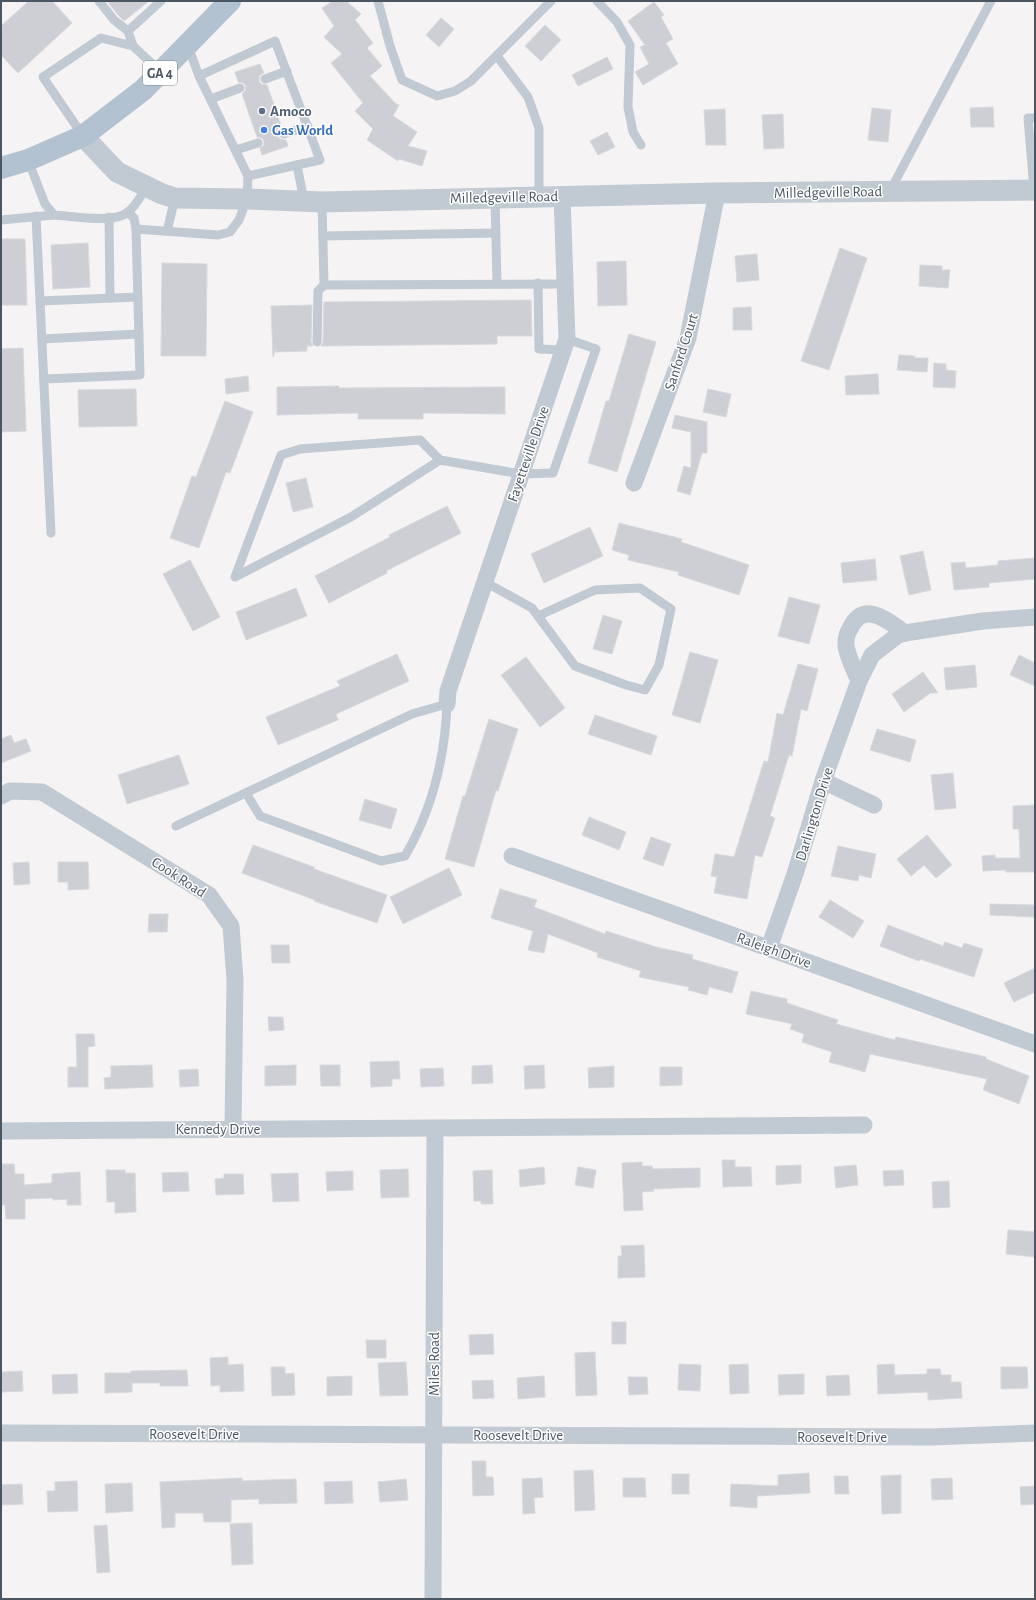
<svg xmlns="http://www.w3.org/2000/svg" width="1036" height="1600" font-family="'Alegreya Sans',sans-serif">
<rect width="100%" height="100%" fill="#f5f3f3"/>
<g fill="#cdcfd5" stroke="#d7d9de">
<path d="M29,1H52L72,23L18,73L1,55V26Z"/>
<path d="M107,1H149L124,21L119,16Z"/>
<path d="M333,1H346L361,14L355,20L373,43L367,48L382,66L370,76L395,103L399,105L393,116L417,132L408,146L427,151L422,166L399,159L398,161L367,140L373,129L355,111L363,103L331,63L342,54L324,37L334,26L322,8Z"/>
<path d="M654,2L664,15L661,17L673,39L666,43L678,64L643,85L635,72L649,64L640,47L645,45L628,21Z"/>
<path d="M441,18L454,29L439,47L426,35Z"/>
<path d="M545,25L561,40L541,61L525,46Z"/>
<path d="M607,57L613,69L578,86L572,75Z"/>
<path d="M260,64L264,73L260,75L259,81L261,84L267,85L282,128L279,130L278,136L280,139L286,140L288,146L262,155L260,148L264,145V141L262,138L257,137L242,94L245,91L246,86L243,83L238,82L235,72Z"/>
<path d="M993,107L994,127H971L970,108Z"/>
<path d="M872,108L891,110L888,142L868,140Z"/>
<path d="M725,109L726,145H706L704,110Z"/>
<path d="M783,114L784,148L764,149L762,115Z"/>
<path d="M607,132L615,147L598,155L590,141Z"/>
<path d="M1,239H25L27,305H1Z"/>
<path d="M88,243L90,287L53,289L51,245Z"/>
<path d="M840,248L867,258L829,370L801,361Z"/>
<path d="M757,254L759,280L737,282L735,256Z"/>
<path d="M626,261L627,305L598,306L597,262Z"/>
<path d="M162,263L207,264L206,356H161Z"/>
<path d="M920,265L942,266V270H950L948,288L919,286Z"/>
<path d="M531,300L532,336H497V344L321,346L323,342L324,302Z"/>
<path d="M312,305L311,342L313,346H307V351L276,352V349L273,357L271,306Z"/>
<path d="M751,307L752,330H733V308Z"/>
<path d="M629,334L656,342L617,472L588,463L606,401H609Z"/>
<path d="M23,348L26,431L1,432V349Z"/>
<path d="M899,355L915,356L914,358H928L927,372L897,370Z"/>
<path d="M934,363L946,364V370L956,371L955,388L933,387Z"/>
<path d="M878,374L879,394L846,395L845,376Z"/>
<path d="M248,376L249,391L226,394L225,379Z"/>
<path d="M339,386V388L505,387V414L423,413V419H358V413L277,415V387Z"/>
<path d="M136,389L137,426L79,427L78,390Z"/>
<path d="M708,389L731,394L726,417L703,412Z"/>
<path d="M225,401L253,412L230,473L226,472L199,548L170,538L192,476L196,477Z"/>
<path d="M675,415L707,422V453H702L690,495L677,491L684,466L691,468V432L672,428Z"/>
<path d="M306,478L313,507L293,512L286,483Z"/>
<path d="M447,506L461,533L386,571L387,573L329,603L315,576L390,537L389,535Z"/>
<path d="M619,523L682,539L681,542L749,565L739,595L678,575L679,572L628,560L629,555L612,550Z"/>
<path d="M590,527L603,556L544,583L531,554Z"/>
<path d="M923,551L931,590L909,595L900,556Z"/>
<path d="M1035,558V579L989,583V587L954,590L951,563L965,562L966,568L998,565V561Z"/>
<path d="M875,559L877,580L843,583L841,563Z"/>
<path d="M190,560L220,617L193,631L163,574Z"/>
<path d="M296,588L307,616L246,640L236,612Z"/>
<path d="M789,597L820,605L809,644L778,636Z"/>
<path d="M603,615L622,621L612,654L593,649Z"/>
<path d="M690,652L718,660L700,723L672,715Z"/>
<path d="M397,654L409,681L336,714L338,720L278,745L266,717L340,686L337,681Z"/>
<path d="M1019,655L1035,663V686L1010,675Z"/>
<path d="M526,657L565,708L540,727L501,675Z"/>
<path d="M798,664L818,669L807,711L801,709L792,756L789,755L770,816L775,818L762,857L755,855L747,899L714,893L717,877L711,876L715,854L734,857L764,761L768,762L777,713L783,715Z"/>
<path d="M975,665L977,687L946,690L944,668Z"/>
<path d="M923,672L938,693H930L929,694L904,712L892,694Z"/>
<path d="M595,715L657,736L651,755L588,734Z"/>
<path d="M489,719L518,729L498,791L496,790L474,867L445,859L463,796H465Z"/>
<path d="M877,729L916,740L910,762L870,750Z"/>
<path d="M11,735L14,743L26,739L31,751L1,763V739Z"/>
<path d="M179,755L189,784L127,804L118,775Z"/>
<path d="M953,773L956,808L935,810L931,775Z"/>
<path d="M365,799L397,809L391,829L359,820Z"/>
<path d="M1035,805V872H1006V870L983,871L982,856L995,855V858H1020L1019,829H1013V806Z"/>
<path d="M589,817L626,832L619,850L582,835Z"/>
<path d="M927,835L952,865L936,878L924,865L911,876L897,859Z"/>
<path d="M651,837L671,844L663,866L643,859Z"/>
<path d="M253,845L314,867V869L387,895L377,923L314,901L315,900L242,873Z"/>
<path d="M838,846L876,854L871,878L859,875L858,881L831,876Z"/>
<path d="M29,862L30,884L14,885L13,863Z"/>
<path d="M58,862H88L89,889L68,890V882H58Z"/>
<path d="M449,868L462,895L403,924L390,897Z"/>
<path d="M500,889L537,900L534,907L605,934L606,931L656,947L693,955L692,959L738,972L732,993L709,987L707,995L688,990L689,987L639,977L641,971L597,957L598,953L548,934L544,953L528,950L533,931L491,918Z"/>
<path d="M830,900L864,921L853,938L819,917Z"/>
<path d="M990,904L1035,905V917L990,915Z"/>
<path d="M149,914H168L167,932H148Z"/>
<path d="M888,925L943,946L945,942L962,948L964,943L983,949L974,977L920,959L919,961L880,946Z"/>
<path d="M271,945H289L290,963H272Z"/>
<path d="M1035,968V992L1014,1002L1004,983Z"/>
<path d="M751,991L787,999V1003L838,1020L836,1024L895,1040L896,1037L986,1057V1059L1029,1076L1019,1104L983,1090L987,1079L870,1054L865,1072L829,1062L832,1052L802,1042L804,1034L790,1029L792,1024L746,1014Z"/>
<path d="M268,1017H283L284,1030L269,1031Z"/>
<path d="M76,1034H94L95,1046L88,1047V1087H68V1067H77Z"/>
<path d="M399,1061L400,1079H392V1086L371,1087L370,1062Z"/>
<path d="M152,1065L153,1087L105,1089L104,1078L111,1077V1066Z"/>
<path d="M296,1065V1085L265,1086V1066Z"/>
<path d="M320,1065H340V1086H321Z"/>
<path d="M492,1065L493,1083L472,1084V1066Z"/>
<path d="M544,1065L545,1088L525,1089L524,1066Z"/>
<path d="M614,1066V1087L589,1088L588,1068Z"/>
<path d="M660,1067H682V1085L660,1086Z"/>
<path d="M443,1068L444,1086L421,1087L420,1069Z"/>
<path d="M198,1069L199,1086L180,1087L179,1070Z"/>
<path d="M722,1160H735V1167H751L752,1186L723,1187Z"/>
<path d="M642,1162V1166H652L653,1169L700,1168V1187L653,1189L654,1191L642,1192L643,1210L624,1211L622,1163Z"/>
<path d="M1,1164H14L15,1174H24V1185L52,1183V1174L80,1172L81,1205H67V1199L53,1200V1198L25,1199V1219H6L5,1205H1Z"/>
<path d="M801,1165V1183L776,1185V1166Z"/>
<path d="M856,1165L858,1185L836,1188L834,1167Z"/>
<path d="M544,1167L545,1184L520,1187L519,1170Z"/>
<path d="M578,1167L596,1170L593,1188L575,1185Z"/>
<path d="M408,1169L409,1197L381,1198L380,1170Z"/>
<path d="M106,1170H125V1173H135L136,1212L115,1213V1202H107Z"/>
<path d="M492,1170L493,1204H481V1201H474L473,1171Z"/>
<path d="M903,1170L904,1185L884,1186L883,1171Z"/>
<path d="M353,1171V1190L327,1191L326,1172Z"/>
<path d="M188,1172L189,1191L163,1192L162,1173Z"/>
<path d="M298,1173L299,1201L273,1202L271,1174Z"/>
<path d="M224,1174H243L244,1194L216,1195L215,1179L224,1178Z"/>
<path d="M949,1181L950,1207L933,1208L932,1182Z"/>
<path d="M1008,1230L1035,1232V1257L1006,1254Z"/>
<path d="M644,1245L645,1277L618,1278V1256H622L621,1246Z"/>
<rect x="612" y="1322" width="14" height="22"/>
<path d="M493,1334L494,1354L470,1355L469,1335Z"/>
<path d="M366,1340H386V1358H367Z"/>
<path d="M595,1352L597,1395L576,1396L575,1353Z"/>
<path d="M228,1357V1365L243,1364L244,1391L220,1392V1385L211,1386L210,1358Z"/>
<path d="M406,1362L408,1395L380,1396L378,1363Z"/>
<path d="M679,1364L701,1365L700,1391L678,1390Z"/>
<path d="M748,1364L749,1393L730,1394L729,1365Z"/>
<path d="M894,1364L895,1375L927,1374V1369H940L941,1375H951V1382H961L962,1398L928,1400V1392L878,1394L877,1365Z"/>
<path d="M271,1367H285V1374L294,1373L295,1395L272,1396Z"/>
<path d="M1001,1367H1027L1028,1388L1001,1389Z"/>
<path d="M187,1370L188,1386H160V1383H132V1392L105,1393V1373H131V1371Z"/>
<path d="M22,1371L23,1391L2,1392L1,1372Z"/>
<path d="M77,1374L78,1393L53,1394L52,1375Z"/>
<path d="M804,1374V1394L779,1395L778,1375Z"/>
<path d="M849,1375L850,1395L827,1396L826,1376Z"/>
<path d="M352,1376V1395L327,1396V1377Z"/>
<path d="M544,1376L545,1397L518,1399L517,1378Z"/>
<path d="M628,1377H647L648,1394L629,1395Z"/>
<path d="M493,1380L494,1398L473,1399L472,1381Z"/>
<path d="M472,1461H486V1477H493L494,1495L473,1496Z"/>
<path d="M593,1470L595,1510L575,1511L574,1471Z"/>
<path d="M809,1473L810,1493L757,1496V1508L730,1506L731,1484L778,1486V1475Z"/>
<rect x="672" y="1474" width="17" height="20"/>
<path d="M901,1475V1513L882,1514L881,1476Z"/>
<path d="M834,1476H848L849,1494H835Z"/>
<path d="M242,1478V1481L296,1479L297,1503L259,1504V1499L231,1500V1522H204L203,1513H175V1527L162,1528L160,1482Z"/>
<path d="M542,1478L543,1497L534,1498L535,1513L523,1514L522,1479Z"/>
<path d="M623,1478H645L646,1497H623Z"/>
<path d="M952,1478L953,1499L932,1500L931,1479Z"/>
<path d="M406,1479L408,1500L380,1502L378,1482Z"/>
<path d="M77,1481L78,1511L48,1512L47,1491H55V1482Z"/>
<path d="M352,1481L353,1503L325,1504L324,1482Z"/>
<path d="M132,1483L133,1511L106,1513L105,1484Z"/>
<path d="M22,1484L23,1504L1,1505V1485Z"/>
<path d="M1035,1486V1504L1021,1505L1020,1487Z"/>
<path d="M252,1523L253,1564L232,1565L230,1524Z"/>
<path d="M107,1525L110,1572L97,1573L94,1526Z"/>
</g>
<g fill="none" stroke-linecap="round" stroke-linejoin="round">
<g stroke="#c1cad2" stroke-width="9">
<path d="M99,1L114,20L128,31"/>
<path d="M378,1L390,46L402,80L437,96L455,91L471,81L551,1"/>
<path d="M597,1L617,22L630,45L628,107L633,132L641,145"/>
<path d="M133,46L128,31L161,1"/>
<path d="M497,56L528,97L539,128V197"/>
<path d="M199,76L275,41L320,160L297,165L304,201"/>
<path d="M265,79L287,71"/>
<path d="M211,99L240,88"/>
<path d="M284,134L308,126"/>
<path d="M83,136L43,77L101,38L133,46L161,72"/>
<path d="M236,150L258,143"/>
<path d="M28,160L45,204L54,215C72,216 114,224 128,212C135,207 142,194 147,187"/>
<path d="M248,176L297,165"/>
<path d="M1034,190L1028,118H1035"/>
<path d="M890,191L991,1"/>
<path d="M495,198L497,284"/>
<path d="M322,202L324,285L566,284"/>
<path d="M36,216L51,533"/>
<path d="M109,217L110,298"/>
<path d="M1,220L54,215"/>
<path d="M136,229L218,235L230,232L239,220L247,199L248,176L199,76L188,46"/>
<path d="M167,231L175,198"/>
<path d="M323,236L496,233"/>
<path d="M538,283L539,349L563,350"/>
<path d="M40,301L138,297"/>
<path d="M42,339L139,334"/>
<path d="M317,342L318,291L324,285"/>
<path d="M44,379L140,375L136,229L134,218L128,212"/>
<path d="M440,460L420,440L300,449L281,455L235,577L351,517L440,460L521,474L553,473L596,349L567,339"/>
<path d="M485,582L532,608L575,666L626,685L645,690L659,665L671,609L640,588L595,590L538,616"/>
<path d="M176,826L412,714L447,704C445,757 432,810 405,856L381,861L260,816L246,793"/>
</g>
<g stroke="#c1cad2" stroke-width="17">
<path d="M634,483L688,338L717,193"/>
<path d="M859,681C854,669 848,658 846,646C845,637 848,632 852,625C866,601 890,622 905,633"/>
<path d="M447,704L448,691L567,339L562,196"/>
<path d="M823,781L874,805"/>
<path d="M1,796L10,791L42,792L209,895L231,926L235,980L233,1129"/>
<path d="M512,856L1035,1044"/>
<path d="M769,948L795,874L823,781L859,681L872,655L898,635L905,633L983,621L1035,617"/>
<path d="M1,1131L864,1125"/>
<path d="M1,1433L931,1437L1035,1433"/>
<path d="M433,1599L435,1129"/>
</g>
<path stroke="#c1cad2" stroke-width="21" d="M83,136L117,172L162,194L175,198L247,199L322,202L717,193L1035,190"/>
<path stroke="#b3c2d1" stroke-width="22" d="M1,168L28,160L83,136L143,90L230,1"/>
</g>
<circle fill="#5c6f8a" stroke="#fff" stroke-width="1.5" cx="262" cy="111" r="4"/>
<circle fill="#3f7fe0" stroke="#fff" stroke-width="1.5" cx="264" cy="130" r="4"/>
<g text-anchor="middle" stroke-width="3" stroke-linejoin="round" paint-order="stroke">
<rect fill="#fff" stroke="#808990" stroke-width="1" x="143" y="61" width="34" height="24" rx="3"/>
<g font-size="14" font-weight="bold" fill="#4a5661">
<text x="160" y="78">GA 4</text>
</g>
<g font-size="15" font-weight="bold" fill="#4e5e75" stroke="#fff" text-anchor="start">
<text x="270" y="116">Amoco</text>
</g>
<g font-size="15" font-weight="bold" fill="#366cbe" stroke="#fff" text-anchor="start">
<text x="272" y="135">Gas World</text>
</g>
<g font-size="15" fill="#4a5661" stroke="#fff">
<text transform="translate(828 192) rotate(-1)" y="5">Milledgeville Road</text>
<text transform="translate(504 197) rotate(-1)" y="5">Milledgeville Road</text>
<text transform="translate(681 352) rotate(-72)" y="5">Sanford Court</text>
<text transform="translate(528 454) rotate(-71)" y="5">Fayetteville Drive</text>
<text transform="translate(814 814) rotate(-73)" y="5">Darlington Drive</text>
<text transform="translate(179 877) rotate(33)" y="5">Cook Road</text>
<text transform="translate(774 950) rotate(20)" y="5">Raleigh Drive</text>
<text x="218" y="1134">Kennedy Drive</text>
<text transform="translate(434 1364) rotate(-90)" y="5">Miles Road</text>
<text x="194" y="1439">Roosevelt Drive</text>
<text x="518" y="1440">Roosevelt Drive</text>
<text x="842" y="1442">Roosevelt Drive</text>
</g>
</g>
<rect width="1036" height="1600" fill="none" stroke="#4a5661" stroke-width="4"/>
</svg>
